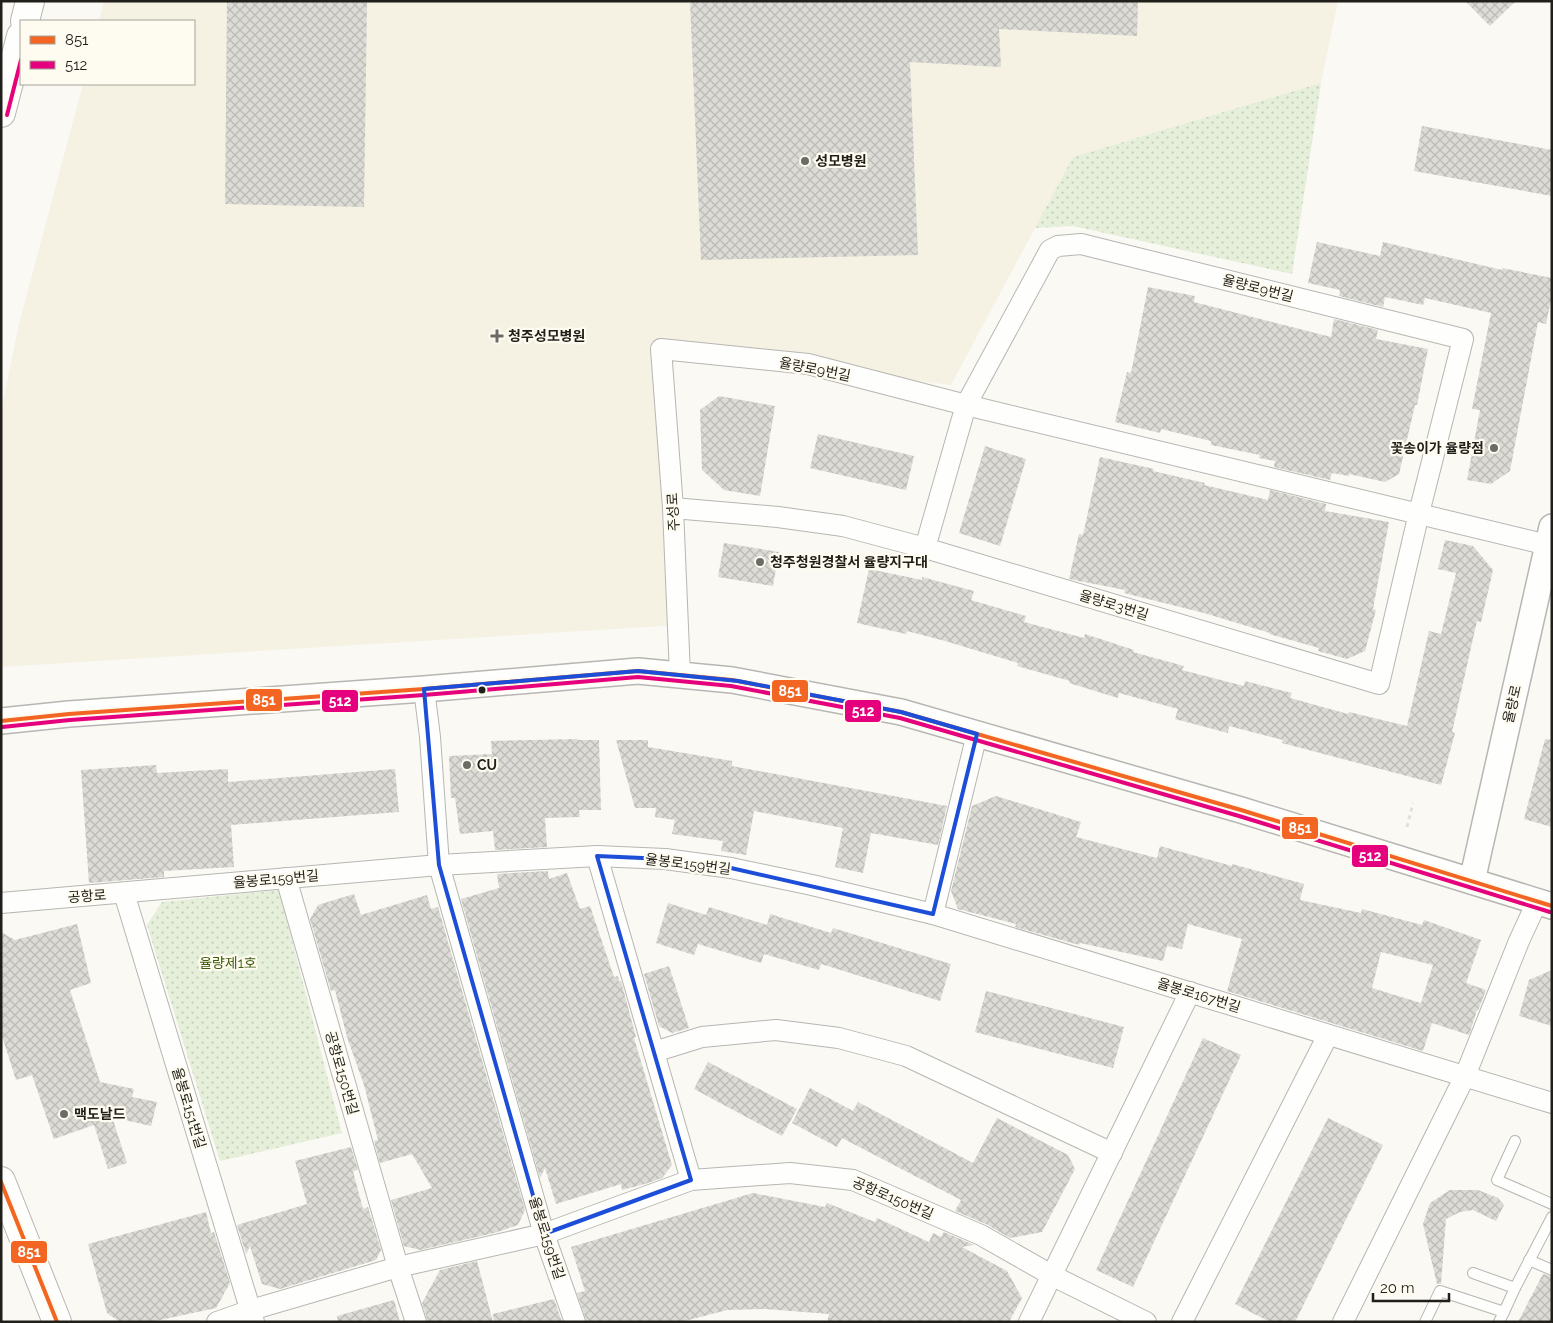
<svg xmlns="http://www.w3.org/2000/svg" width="1553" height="1323" font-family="Raleway,'Noto Sans KR',sans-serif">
<defs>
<pattern id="park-dots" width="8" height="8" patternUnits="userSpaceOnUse" patternTransform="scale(1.25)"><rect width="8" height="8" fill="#e5efd9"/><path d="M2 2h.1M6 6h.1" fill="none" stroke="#c4ccba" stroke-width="1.8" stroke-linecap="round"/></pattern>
<pattern id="building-cross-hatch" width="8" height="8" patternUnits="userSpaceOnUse" patternTransform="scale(1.25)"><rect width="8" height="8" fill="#dcdbd6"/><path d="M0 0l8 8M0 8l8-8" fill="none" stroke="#bcbcb7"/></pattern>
</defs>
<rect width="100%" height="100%" fill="#faf9f4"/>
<path fill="#f5f1e3" d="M104,1H1338L1321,83L1073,157L951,385L661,349L678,625L1,667V411L19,324L83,84H194V21H99Z"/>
<g fill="url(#park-dots)">
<path d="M1321,83L1292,274L1073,226L1035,228L1073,157Z"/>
<path d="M279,890L342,1133L220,1161L147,925L162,902Z"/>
</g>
<g fill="url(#building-cross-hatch)" fill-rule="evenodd">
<path d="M227,1H367L364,207L225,204Z"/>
<path d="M690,1H1138L1137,36L999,29L1001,67L910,62L918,255L701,260Z"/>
<path d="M1465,1H1516L1490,26Z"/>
<path d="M1422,126L1552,150V196L1414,171Z"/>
<path d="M1317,242L1380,256L1383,242L1502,270V268L1552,278V294L1546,324L1538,322L1510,471L1491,484L1467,480L1480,410L1472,409L1491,313L1425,298L1423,305L1385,297L1383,307L1339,296L1340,290L1308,283Z"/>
<path d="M1148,287L1195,296L1194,302L1331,337L1334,319L1378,330L1376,339L1428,349L1417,405H1415L1399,474L1385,482L1349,474V476L1332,473L1330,480L1274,467L1275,461L1259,458L1260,455L1211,445V441L1161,429L1160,433L1115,422L1127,372L1131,373Z"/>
<path d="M719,396L775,406L760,496L724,490L702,470L700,410Z"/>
<path d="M818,434L914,456L906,490L810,468Z"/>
<path d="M985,446L1026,459L1000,546L959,533Z"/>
<path d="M1100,457L1154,469L1153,471L1205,483L1204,485L1268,500L1270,490L1326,504L1325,511L1389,522L1373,609L1376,610L1365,651L1347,659L1318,651L1319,648L1269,634L1270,633L1204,613L1124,593L1125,590L1069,579L1079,534L1083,535Z"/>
<path d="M1445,540L1473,546L1493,570L1481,622L1477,621L1452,732L1455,733L1441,785L1282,743L1283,740L1229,726L1228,733L1175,719L1178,709L1119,693L1118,698L1069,683L1070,681L1017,666L1018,663L945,641L907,631L906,634L857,623L869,569L922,580V577L974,591L971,600L1026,616L1024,622L1084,638L1085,634L1134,650L1133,652L1184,666L1182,670L1244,686L1245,681L1292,693L1290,698L1348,714L1349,712L1407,726L1429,631L1441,634L1456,573L1438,569Z"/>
<path d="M724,543L779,552L773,586L718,577Z"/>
<path d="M578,739V740H599L601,810H579L580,817L545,818L547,847L495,850L493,831L460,834L455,798H451L449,756L492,754L491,741Z"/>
<path d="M1545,739L1552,740V827L1524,819Z"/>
<path d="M616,740H648V747L732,761V766L947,806L938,845L871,833L863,873L835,867L843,828L754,811L746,855L721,851L723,841L672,834L675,820L655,817L656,808H635Z"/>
<path d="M156,765L157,773L228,769V782L395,769L399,812L231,825L234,867L164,871V877L89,883L81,770Z"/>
<path d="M996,796L1081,822L1076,837L1157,858L1160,846L1232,866V864L1304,884L1300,900L1361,913L1362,909L1422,925L1424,920L1481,940L1466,983L1486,990L1478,1011L1477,1010L1469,1035L1432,1023L1423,1051L1227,991L1242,939L1188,924L1182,949L1167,946L1163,961L1080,943L1079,945L1015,927L1016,924L958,909L951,891L972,806ZM1381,952L1433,965L1421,1003L1372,988Z"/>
<path d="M548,871L549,879L567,873L580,909L590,906L614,977L618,976L619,982L621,981L636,1037L634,1038L672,1165L662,1178L645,1184L622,1190L621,1184L556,1204L545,1168L540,1178L461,899L499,888L497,874Z"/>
<path d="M354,894L361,915L427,895L431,909L438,907L525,1210L518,1225L494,1233L420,1250L404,1246L391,1200L432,1188L412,1154L380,1163L374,1141L378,1140L364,1085L347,1037L335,990L331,991L310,919L318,905Z"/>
<path d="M668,903L706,915L709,907L767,925L770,914L831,933L833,928L951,964L940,1001L821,964L819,970L764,954L761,963L698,944L694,955L656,943Z"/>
<path d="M77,924L91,983L70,990L100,1082L134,1089L132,1097L157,1102L151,1126L112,1117L127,1163L108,1169L94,1125L54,1139L32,1075L16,1080L1,1033V932L15,940Z"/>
<path d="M669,966L689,1028L672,1033L659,1026L644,974Z"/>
<path d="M1552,970V1026L1519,1016L1529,980Z"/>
<path d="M986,991L1124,1027L1113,1068L975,1032Z"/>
<path d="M1203,1038L1241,1055L1133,1287L1096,1270Z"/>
<path d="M708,1062L797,1109L782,1136L694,1089Z"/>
<path d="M810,1088L853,1111L858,1102L973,1163L997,1118L1068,1155L1075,1169L1042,1232L1010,1238L986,1224L955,1211L961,1200L842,1138L837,1147L792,1123Z"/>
<path d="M1328,1118L1383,1145L1295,1322H1270L1235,1304Z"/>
<path d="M351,1147L358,1170L353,1171L363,1209L368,1207L381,1250L376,1260L280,1289L262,1284L250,1246L246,1254L237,1225L307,1204L295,1161Z"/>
<path d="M1450,1190H1478L1498,1198L1504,1205L1496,1221L1473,1210L1460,1212L1446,1219L1441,1284H1437L1423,1224L1430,1203Z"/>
<path d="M753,1193L825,1207L827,1203L875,1222L877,1218L929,1242L933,1233L941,1237L944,1232L974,1245L962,1247L1007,1271L1022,1298L1009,1322H827L829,1314L765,1309L727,1310L681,1322H587L577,1293L585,1291L571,1247Z"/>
<path d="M206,1212L211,1233L214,1232L230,1283L216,1308L151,1322H120L107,1313L88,1244Z"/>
<path d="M477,1261L493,1322H428L422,1303L440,1270Z"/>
<path d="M1543,1274L1552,1277V1322H1518Z"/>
<path d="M554,1299L562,1322H494L493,1314Z"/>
<path d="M394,1300L400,1322H338L337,1316Z"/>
</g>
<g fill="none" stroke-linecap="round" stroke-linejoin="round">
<g stroke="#b7b6b2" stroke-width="12">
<g id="service">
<path d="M1515,1141L1497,1180L1552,1204"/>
<path d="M1529,1260L1552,1270"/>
<path d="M1473,1273L1515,1288L1504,1312"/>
<path d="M1515,1288L1552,1217"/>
<path d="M1425,1322L1440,1291L1504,1312L1499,1322"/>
</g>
</g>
<g stroke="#b7b6b2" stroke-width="22">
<g id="minor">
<path d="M673,508L778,517L843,526L925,548L1379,684L1419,513L1463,339L1081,244L1058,246L1050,250L966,405L925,548"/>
<path d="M680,675L673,508L661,349L808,364L966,405L1552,546"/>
<path d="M424,689L430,737L439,865L544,1234L575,1322"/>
<path d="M597,856L691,1180"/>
<path d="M286,878L398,1267L416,1322"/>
<path d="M124,893L254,1322"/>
<path d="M1,903L439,865L597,856L665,859L731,868L812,885L933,914L1552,1103"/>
<path d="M933,914L977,734"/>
<path d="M654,1052L702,1037L776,1030L839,1038L906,1056L1112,1153"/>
<path d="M217,1322L251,1310L398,1267L544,1234L691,1180L790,1173L853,1180L981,1235L1053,1276L1146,1322"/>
<path d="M1029,1322L1190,992"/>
<path d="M1182,1322L1328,1035"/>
<path d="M1343,1322L1465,1076L1519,941L1537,902"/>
</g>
</g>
<g stroke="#b7b6b2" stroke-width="28">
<g id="tertiary">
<path d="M1,721L69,714L424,689L638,671L732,680L901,712L1241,810L1552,906"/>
<path d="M1472,881L1552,527"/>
</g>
</g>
<g stroke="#b7b6b2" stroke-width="30">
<g id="secondary">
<path d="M25,21L30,1"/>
<path d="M1,113L21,36"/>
<path d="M1,1181L57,1322"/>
</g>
</g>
<path stroke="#e0e0df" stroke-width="3" stroke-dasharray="4 4" stroke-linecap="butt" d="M1407,827L1413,803"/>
<use href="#service" stroke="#fefefd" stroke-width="10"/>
<use href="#minor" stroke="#fefefd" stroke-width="20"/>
<use href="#tertiary" stroke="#fefefd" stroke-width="25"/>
<use href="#secondary" stroke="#fefefd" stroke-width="28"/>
<g stroke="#fefbf0" stroke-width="8">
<g id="bus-1">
<path d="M1,721L69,714L424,689L638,671L732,680L901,712L1241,810L1552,906"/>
<path d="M1,1182L57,1322"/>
</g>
</g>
<g stroke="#fefbf0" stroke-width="8">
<g id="bus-2">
<path d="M7,115L21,60"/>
<path d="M2,727L70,720L424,695L638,677L731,686L900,718L1239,816L1550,912"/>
</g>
</g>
<use href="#bus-1" stroke="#f26522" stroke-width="4"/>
<use href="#bus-2" stroke="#e5007d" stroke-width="4"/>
</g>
<path fill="none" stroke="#1d4ed8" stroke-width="4" stroke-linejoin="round" d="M638,671L738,681L901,712L977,734L933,914L731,868L665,859L597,856L691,1180L544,1234L439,865L424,689Z"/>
<g fill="#6d6b66" stroke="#fefbf0" stroke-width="2">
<circle cx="805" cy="161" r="5"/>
<path d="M494.5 328.5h5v5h5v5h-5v5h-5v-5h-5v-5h5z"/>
<circle cx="1494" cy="448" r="5"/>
<circle cx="760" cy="562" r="5"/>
<circle cx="467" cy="765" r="5"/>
<circle cx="64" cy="1114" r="5"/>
</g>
<circle fill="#211f1a" stroke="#fefbf0" stroke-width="2" cx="482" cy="690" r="4.5"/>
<g text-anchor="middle" stroke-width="4.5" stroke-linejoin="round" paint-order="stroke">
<g font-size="14" font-weight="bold" fill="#211f1a" stroke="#fefbf0" text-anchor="start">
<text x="815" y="166">성모병원</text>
<text x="508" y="341">청주성모병원</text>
<text x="1484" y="453" text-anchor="end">꽃송이가 율량점</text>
<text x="770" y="567">청주청원경찰서 율량지구대</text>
<text x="477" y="770">CU</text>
<text x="74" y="1119">맥도날드</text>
</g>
<g font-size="14" fill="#211f1a" stroke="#fefbf0">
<text transform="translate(1258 288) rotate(14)" y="5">율량로9번길</text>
<text transform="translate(815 369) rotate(11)" y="5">율량로9번길</text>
<text transform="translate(673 512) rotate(-93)" y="5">주성로</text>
<text transform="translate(1114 605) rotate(17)" y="5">율량로3번길</text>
<text transform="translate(1512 704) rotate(-77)" y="5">율량로</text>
<text transform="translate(688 864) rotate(7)" y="5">율봉로159번길</text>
<text transform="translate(276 879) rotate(-5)" y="5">율봉로159번길</text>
<text transform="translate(87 896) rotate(-4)" y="5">공항로</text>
<text transform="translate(1199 995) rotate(17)" y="5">율봉로167번길</text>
<text transform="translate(342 1073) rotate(74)" y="5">공항로150번길</text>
<text transform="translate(189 1108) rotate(73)" y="5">율봉로151번길</text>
<text transform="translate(893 1198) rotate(23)" y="5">공항로150번길</text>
<text transform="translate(547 1238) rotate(72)" y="5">율봉로159번길</text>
</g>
<g font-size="14" fill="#3e5d0d" stroke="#fefbf0">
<text x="228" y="968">율량제1호</text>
</g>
</g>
<g stroke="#fefbf0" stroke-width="2">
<rect x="771" y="679" width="38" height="24" rx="5" fill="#f26522"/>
<rect x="245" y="688" width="38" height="24" rx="5" fill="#f26522"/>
<rect x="321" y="689" width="38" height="24" rx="5" fill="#e5007d"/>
<rect x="844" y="699" width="38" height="24" rx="5" fill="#e5007d"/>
<rect x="1281" y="816" width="38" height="24" rx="5" fill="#f26522"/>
<rect x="1351" y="844" width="38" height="24" rx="5" fill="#e5007d"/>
<rect x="10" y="1240" width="38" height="24" rx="5" fill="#f26522"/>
</g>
<g font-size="14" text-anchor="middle" font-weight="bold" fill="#fff">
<text x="790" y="696">851</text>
<text x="264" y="705">851</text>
<text x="340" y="706">512</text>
<text x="863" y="716">512</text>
<text x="1300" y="833">851</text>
<text x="1370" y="861">512</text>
<text x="29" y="1257">851</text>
</g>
<rect width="1553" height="1323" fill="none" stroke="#211f1a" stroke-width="5"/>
<rect x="20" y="20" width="175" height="65" fill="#fefbf0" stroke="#a6a39a"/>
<rect x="30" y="36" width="25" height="8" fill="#f26522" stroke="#a6a39a"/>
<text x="65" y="45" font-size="15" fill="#211f1a">851</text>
<rect x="30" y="61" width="25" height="8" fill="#e5007d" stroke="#a6a39a"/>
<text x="65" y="70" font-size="15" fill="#211f1a">512</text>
<path d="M1373 1293v8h76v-8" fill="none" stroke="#211f1a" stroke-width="2.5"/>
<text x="1380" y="1293" font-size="15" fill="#211f1a" stroke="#fefbf0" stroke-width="4" paint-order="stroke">20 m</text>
</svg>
